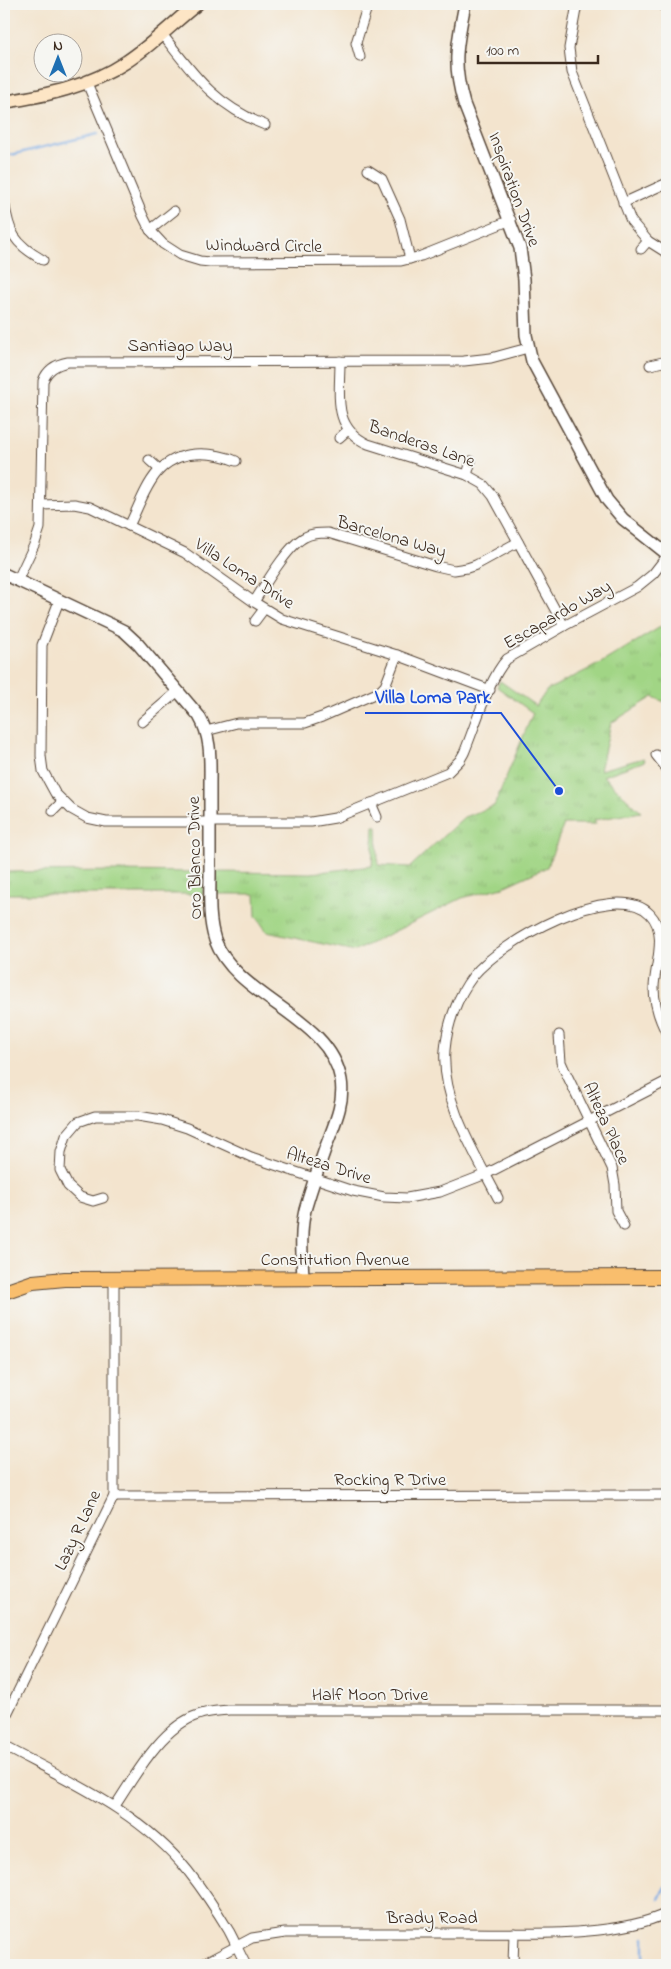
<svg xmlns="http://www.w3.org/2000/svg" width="671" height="1969" font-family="'Indie Flower',sans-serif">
<defs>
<pattern id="grass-tufts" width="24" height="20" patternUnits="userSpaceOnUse" patternTransform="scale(1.25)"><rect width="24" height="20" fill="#a1d585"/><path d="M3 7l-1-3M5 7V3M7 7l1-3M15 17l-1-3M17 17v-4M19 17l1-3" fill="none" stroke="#8cb772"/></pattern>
</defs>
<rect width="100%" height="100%" fill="#f6f6f2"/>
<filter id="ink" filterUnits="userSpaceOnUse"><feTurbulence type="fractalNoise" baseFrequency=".02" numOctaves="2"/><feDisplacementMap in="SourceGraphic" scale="10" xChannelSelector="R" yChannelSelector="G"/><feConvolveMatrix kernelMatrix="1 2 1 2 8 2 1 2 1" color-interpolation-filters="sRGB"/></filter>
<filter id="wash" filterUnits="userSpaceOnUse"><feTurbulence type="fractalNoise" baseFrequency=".0096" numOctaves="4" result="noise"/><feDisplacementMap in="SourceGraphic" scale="20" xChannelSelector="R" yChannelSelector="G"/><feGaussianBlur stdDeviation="1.12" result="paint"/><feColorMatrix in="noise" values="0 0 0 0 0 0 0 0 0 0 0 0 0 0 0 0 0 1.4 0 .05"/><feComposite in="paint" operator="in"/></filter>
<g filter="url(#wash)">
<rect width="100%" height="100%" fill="#f3e4ce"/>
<g fill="url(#grass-tufts)" stroke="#6e8052">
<path d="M667,623V703L653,697L611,723L600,770L644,758L645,761L603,776L641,812L594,820L596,824H564L547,867L503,887L462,898L355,951L267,932L256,916L255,894H216L217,872L311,873L372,866L374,826H377L378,865L410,867L464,817L494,806L533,713L497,687L500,681L536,706L547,690L599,664Z"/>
<path d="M119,871L203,872V894H4V872Z"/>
</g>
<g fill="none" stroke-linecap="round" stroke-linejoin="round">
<g stroke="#77a8e2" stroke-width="2.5">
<path d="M11,155L97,134"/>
<path d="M659,1899L667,1882"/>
<path d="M644,1938V1965"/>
</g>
</g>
</g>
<g filter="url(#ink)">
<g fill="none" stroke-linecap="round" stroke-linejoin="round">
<g stroke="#574638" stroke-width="11">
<g id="minor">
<path d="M577,4L569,48L572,72L631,221L648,241L667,253"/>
<path d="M4,5L6,4"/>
<path d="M162,34C194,75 214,105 265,125"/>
<path d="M360,57L356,43L368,4"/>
<path d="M87,83L143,216L150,230L163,244L180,255L200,261L210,262L401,261L421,256L511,220"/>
<path d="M368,170L382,179L400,219L410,259"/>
<path d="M4,201C9,233 14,244 43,260"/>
<path d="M623,203L667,183"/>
<path d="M150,230L174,211"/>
<path d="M641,249L648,241"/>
<path d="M340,361C340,395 332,428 368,444L467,475L483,484L493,496L564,626"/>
<path d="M650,365L667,361"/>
<path d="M339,438L348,430"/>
<path d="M149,460L159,469"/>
<path d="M467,475L471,461"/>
<path d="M41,505L74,504L90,507L185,553L254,602L282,619L397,655L490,690"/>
<path d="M129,526C145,494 153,457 195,454C210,453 222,455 236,461"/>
<path d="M17,581L35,543L40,528L43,381C47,370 57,364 68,362L464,361L491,358L528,348"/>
<path d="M59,601L42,645L41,756L43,771L55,793L71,809L87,818L106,822H311L335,818L448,772L460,760L464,753C475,727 489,678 507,659L564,626L637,587L653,574L667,556"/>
<path d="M254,602C265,585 288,545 305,537C312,533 320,533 328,533L436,566L454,570L467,568L476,565L518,542"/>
<path d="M255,621L264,609"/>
<path d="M142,722L178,691"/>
<path d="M206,731L237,723H305L322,717L379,692L385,686L397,655"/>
<path d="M656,755L667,769"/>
<path d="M371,803L377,817"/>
<path d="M53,811L62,802"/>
<path d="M559,1035L561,1062L565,1071L612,1168L615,1185L616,1211L624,1226"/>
<path d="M103,1198L93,1201L80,1197L68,1186L60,1170L61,1152L66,1136L78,1122L95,1116H138L162,1120L187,1128L251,1157L353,1191L384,1197L407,1198L440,1192L486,1174L667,1081"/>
<path d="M498,1198C476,1155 441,1101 445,1050C447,1025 457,997 473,976C499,943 614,877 650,914C668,932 655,965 654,987C654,1005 659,1019 667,1034"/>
<path d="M114,1496L667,1495"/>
<path d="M4,1720L114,1496V1279"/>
<path d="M4,1746C69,1781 141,1812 188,1871C203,1890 217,1911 229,1931C235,1942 240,1954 246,1965"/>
<path d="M115,1806C135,1776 161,1727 198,1715C208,1711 218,1711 229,1710H667"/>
<path d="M201,1965L252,1938L285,1933C345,1933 404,1933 464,1933C521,1933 617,1938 667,1913"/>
<path d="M513,1965L514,1933"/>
</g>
</g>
<g stroke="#574638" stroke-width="14">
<g id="tertiary">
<path d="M465,4C457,45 452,63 464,104L520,248L524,279L526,335L532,361L607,500L623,519L667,554"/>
<path d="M4,574L114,626L124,631L138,644L199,716C212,738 210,761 210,785C210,814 210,843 210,872C210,895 208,918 215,940C237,999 330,1016 341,1080C345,1104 333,1127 325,1149C318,1169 311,1189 305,1210C300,1232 302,1255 303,1278"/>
</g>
</g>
<g stroke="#574638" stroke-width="15">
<g id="secondary">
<path d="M664,4L667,5"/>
<path d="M4,102C48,95 88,87 126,62C152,45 173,23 197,4"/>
</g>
</g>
<g stroke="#574638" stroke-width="16">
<path id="primary" d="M4,1292L33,1282L65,1279L667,1277"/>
</g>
<use href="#minor" stroke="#fff" stroke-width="9"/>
<use href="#tertiary" stroke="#fff" stroke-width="11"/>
<use href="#secondary" stroke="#fde5c5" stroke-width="12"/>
<use href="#primary" stroke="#f9be6d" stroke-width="14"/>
</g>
</g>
<g text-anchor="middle" stroke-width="4" stroke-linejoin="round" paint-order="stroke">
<g font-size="18" fill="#3b2a1e" stroke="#f6f6f2">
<text transform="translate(515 189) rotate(70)" y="6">Inspiration Drive</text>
<text transform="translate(264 245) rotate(1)" y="6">Windward Circle</text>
<text x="180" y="351">Santiago Way</text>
<text transform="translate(422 443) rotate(19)" y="6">Banderas Lane</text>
<text transform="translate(392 536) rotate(16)" y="6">Barcelona Way</text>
<text transform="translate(245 573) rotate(33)" y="6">Villa Loma Drive</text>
<text transform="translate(557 614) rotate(-30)" y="6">Escapardo Way</text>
<text transform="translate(194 858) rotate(-91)" y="6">Oro Blanco Drive</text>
<text transform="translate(607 1123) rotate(65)" y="6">Alteza Place</text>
<text transform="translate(329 1165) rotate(17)" y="6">Alteza Drive</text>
<text x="335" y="1265">Constitution Avenue</text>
<text x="390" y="1485">Rocking R Drive</text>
<text transform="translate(77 1530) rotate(-65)" y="6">Lazy R Lane</text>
<text x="370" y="1700">Half Moon Drive</text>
<text x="432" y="1923">Brady Road</text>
</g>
</g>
<path fill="none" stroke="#1d4ed8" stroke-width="2" d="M559 791L501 713H365"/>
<circle fill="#1d4ed8" stroke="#f6f6f2" stroke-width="2" cx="559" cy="791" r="5"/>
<g font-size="19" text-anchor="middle" font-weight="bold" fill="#1d4ed8" stroke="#f6f6f2" stroke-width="4" stroke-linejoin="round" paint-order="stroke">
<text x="433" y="703">Villa Loma Park</text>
</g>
<rect width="671" height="1969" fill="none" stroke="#f6f6f2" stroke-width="20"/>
<g transform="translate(58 58)"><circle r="24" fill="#f6f6f2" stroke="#aba49d"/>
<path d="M0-4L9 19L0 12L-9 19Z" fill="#1f6fb2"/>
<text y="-8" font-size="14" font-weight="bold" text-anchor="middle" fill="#3b2a1e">N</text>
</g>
<path d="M478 55v8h120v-8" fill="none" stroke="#3b2a1e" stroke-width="2.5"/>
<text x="486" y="55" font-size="15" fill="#3b2a1e" stroke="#f6f6f2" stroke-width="4" paint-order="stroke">100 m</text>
</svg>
